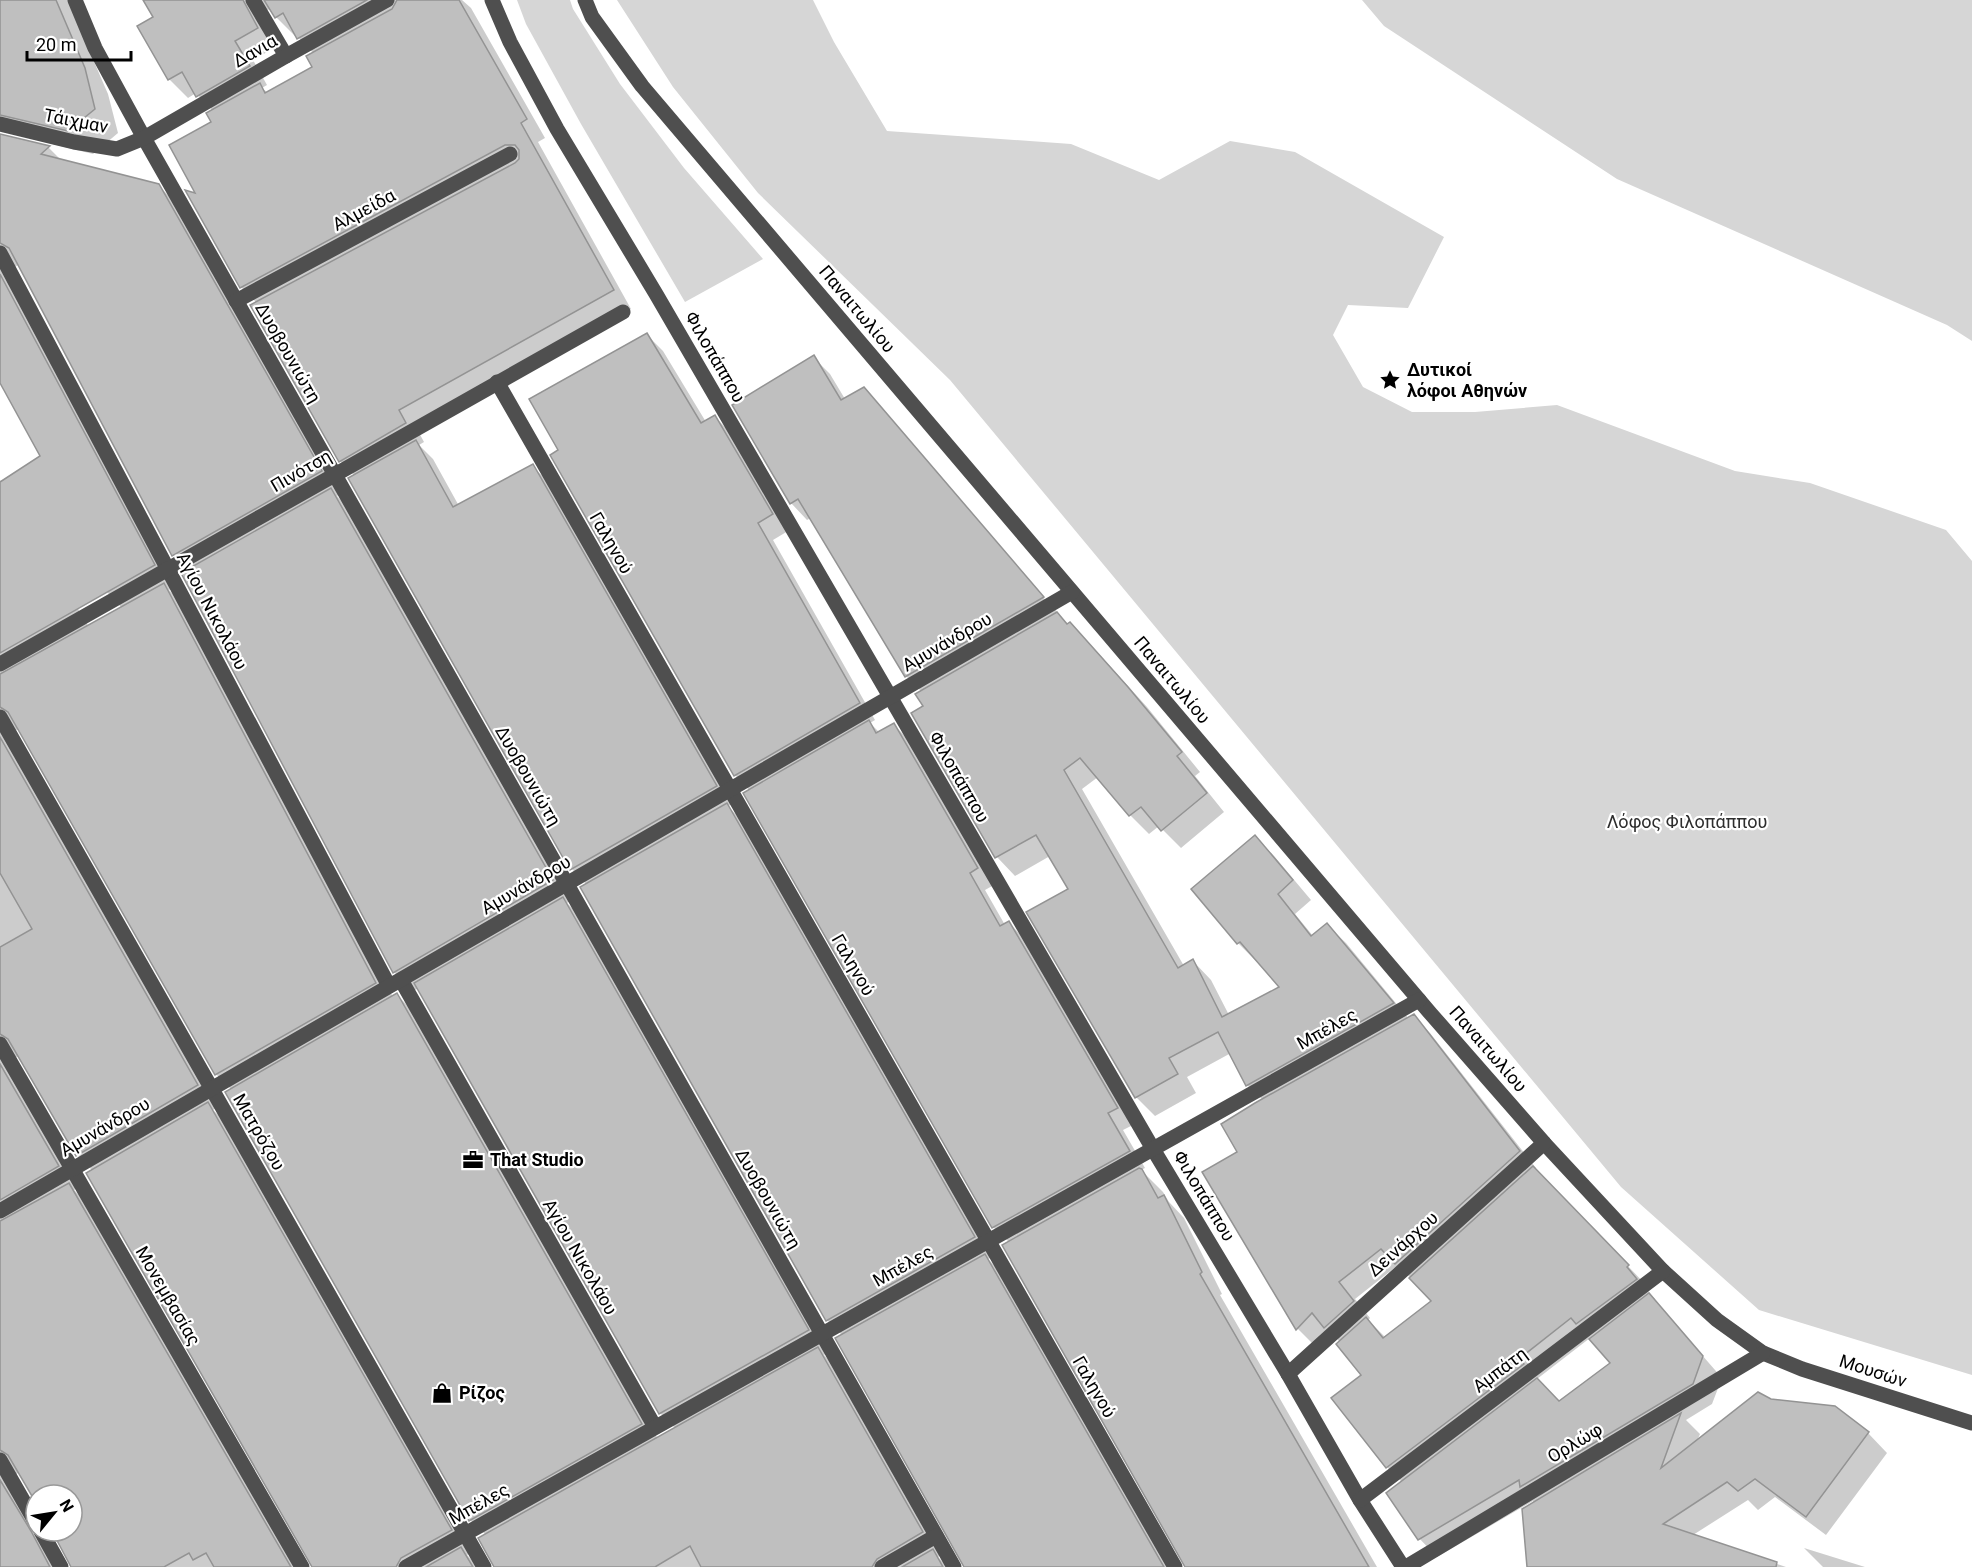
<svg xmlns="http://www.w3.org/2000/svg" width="1972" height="1567" font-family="Roboto,sans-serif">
<rect width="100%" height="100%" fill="#fff"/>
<g fill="#d6d6d6">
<path d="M517,0H570L573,9L620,84L684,168L763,259L685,302L581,124L526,24Z"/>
<path d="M617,0H813L834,42L887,131L1071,144L1159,180L1230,141L1295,152L1444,237L1408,308L1348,305L1333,335L1363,387L1412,412H1475L1557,405L1735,471L1810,483L1946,530L1972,561V1375L1759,1310L1621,1187L950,380L758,193L673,87Z"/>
<path d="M1362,0H1972V341L1947,325L1617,179L1384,26Z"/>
</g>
<g fill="#0003" fill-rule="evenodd">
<path d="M0,0H72L70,6L108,94L118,133L93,154L40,141L0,126Z"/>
<path d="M145,0H462L471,8L545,138L538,142L631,309L417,429L424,442L419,445L433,459L459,506L532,466L550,483L733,804L728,806L745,824L993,1257L988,1259L1006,1277L1171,1567H964L843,1336L827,1320L587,885L572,869L350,479L355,476L340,461L257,303L241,287L198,195L213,123V111L196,93L188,98L169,79L139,26L155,18ZM271,9L276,17L295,36L296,35L314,54V68L268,93L262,88L267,85L253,60L276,47L262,15L267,10Z"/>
<path d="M3,136L49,148L62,161L158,185L180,207L342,493L337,496L350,509L572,900L567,903L584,920L829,1352L824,1355L839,1370L943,1554L938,1557L948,1567H495L486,1535L470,1520L232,1090L217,1075L20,729L16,730L218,1107L213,1110L229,1125L472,1552L467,1555L479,1567H313L93,1171L77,1155L20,1056L16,1057L79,1187L74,1190L90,1206L298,1567H87L72,1531V1495H36V1500L20,1472L13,1476L59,1567H0V480L89,627L122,608L107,592L42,457L0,382V140ZM19,265L173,555L188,570L394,972L413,991L419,988L660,1413L676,1429L658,1439L418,1016L397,995L393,997L185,606L169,590L175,587L11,274L16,266Z"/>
<path d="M647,335L663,351L706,422L715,417L731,433L788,531L773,540L875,720L870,723L880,733L894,725L910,741L994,885L985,890L1005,925L1009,923L1025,939L1133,1125L1123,1130L1145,1168L1141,1170L1163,1192L1169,1202L1184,1218L1222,1294L1220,1295L1377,1567H1185L1009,1242L993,1227L750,791L735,775L560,451Z"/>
<path d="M813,357L830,374L845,399L864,389L879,404H877L1048,603L1049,602L1059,614L1058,615L1089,643L1147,707L1200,772L1195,776L1224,812L1181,848L1159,826L1149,834L1130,815L1098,777L1082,789L1184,966L1193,961L1211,980L1229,1015L1281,988L1258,960L1257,962L1238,943L1255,837L1274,856L1311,900L1295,914L1313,936L1327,925L1346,943L1409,1019L1413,1016L1430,1033L1536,1168L1535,1169L1647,1286L1645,1287L1655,1299L1654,1300L1722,1378L1712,1404L1686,1420L1700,1434L1697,1441L1770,1400L1834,1408L1868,1433L1887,1453L1826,1535L1775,1497L1758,1510L1748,1500L1693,1535L1786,1567H1528L1540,1512L1533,1501L1437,1557L1417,1536L1402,1482L1387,1467L1363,1375L1340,1342L1328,1330L1314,1345L1298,1329L1204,1173L1239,1153L1264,1101L1247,1085L1231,1053L1187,1077L1196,1093L1155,1116L1136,1097L1028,912L1070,889L1050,856L1015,876L997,857L913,714L925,707L922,692L906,676L811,518L807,520L791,503ZM1398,1265L1433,1301L1386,1338L1368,1320L1370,1318L1355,1299ZM1590,1338L1613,1363L1559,1402L1537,1379Z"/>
<path d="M1804,1548L1865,1567H1823Z"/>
</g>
<g fill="#bfbfbf" stroke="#939393" stroke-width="1.5">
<path d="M0,0H56L85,68L95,109L68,131L0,115Z"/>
<path d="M143,0H243L258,28L235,41L250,66L196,97L182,72L168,80L137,26L153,17Z"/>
<path d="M264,0H367L297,39L283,13L275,18Z"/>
<path d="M397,0H459L527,119L521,123L614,290L399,410L406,423L339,462L250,305L515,163L519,159V150L515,145H505L240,288L185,190L195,193L169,145L211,122L206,113L260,83L265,93L312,67L306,56L392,9Z"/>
<path d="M0,134L50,146L41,154L159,184L322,471L172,556L9,248L0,243Z"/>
<path d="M0,274L155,565L0,653V482L40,456L0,383Z"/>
<path d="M647,333L701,423L715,415L773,514L758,523L860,703L734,776L550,455L558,450L529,399Z"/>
<path d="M814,355L841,400L864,387L1044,597L905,677L798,499L790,504L732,405Z"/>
<path d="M416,440L453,507L533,464L717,786L570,870L348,478Z"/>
<path d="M331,488L553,880L393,973L181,573Z"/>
<path d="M164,583L376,983L215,1075L8,712L0,707V674Z"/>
<path d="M1057,612L1067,624L1070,622L1128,687L1182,752L1177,756L1207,793L1161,831L1141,807L1129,816L1080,758L1064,770L1178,968L1193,959L1222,1017L1279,987L1240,942L1237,944L1191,889L1255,835L1293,880L1278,894L1311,936L1327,923L1394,1003L1246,1086L1218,1032L1169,1058L1178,1074L1135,1098L1026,912L1068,889L1036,835L995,858L911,713L923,706L915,694Z"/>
<path d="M869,720L876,733L894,723L978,868L970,873L1000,926L1009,921L1118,1108L1108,1113L1130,1151L992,1228L743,793Z"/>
<path d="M0,737L198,1085L76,1156L8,1039L0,1034V947L32,929L0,873Z"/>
<path d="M727,803L975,1237L826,1321L580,887Z"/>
<path d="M563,897L809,1330L659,1414L414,983Z"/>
<path d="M397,993L642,1424L469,1521L225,1092Z"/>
<path d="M1414,1014L1520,1151L1395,1264L1381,1249L1339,1282L1354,1301L1324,1328L1312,1313L1296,1330L1202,1172L1237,1152L1221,1124L1255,1103Z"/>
<path d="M0,1064L59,1166L0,1200Z"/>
<path d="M208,1102L452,1530L401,1558L396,1567H312L86,1173Z"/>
<path d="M1533,1166L1629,1265L1627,1267L1637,1279L1576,1324L1571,1318L1519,1359L1524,1364L1386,1468L1331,1398L1361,1375L1336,1344L1366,1317L1383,1338L1431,1301L1409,1278Z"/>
<path d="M1139,1168L1142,1169L1158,1198L1164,1195L1202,1272L1200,1274L1369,1567H1185L1002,1245Z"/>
<path d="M69,1183L291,1567H214L206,1553L193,1560L189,1553L164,1567H71L52,1531H72V1495H36V1503L8,1455L0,1450V1221Z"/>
<path d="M985,1254L1164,1567H964L835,1338Z"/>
<path d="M1649,1293L1703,1356L1693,1384L1520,1487L1519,1480L1418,1540L1386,1493L1537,1378L1559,1401L1610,1363L1589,1339Z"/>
<path d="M818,1347L923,1532L877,1559L872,1567H701L690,1546L655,1567H494L478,1538Z"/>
<path d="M1758,1392L1771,1399L1835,1406L1869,1432L1806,1517L1755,1479L1738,1491L1727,1482L1663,1524L1777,1562L1776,1567H1527L1522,1509L1681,1413L1661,1468Z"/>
<path d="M0,1480L31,1531L50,1567H0Z"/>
<path d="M461,1547L473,1567H426Z"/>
<path d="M933,1549L943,1567H902Z"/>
</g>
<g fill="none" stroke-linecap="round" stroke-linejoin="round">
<g stroke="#4f4f4f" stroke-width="15">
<path d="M75,0L95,48L144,138L954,1567"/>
<path d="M253,0L286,56"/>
<path d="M492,0L510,42L557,129L656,294L1153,1149L1288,1374L1360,1500L1403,1567"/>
<path d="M585,0L592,17L642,86L1431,1014L1544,1143L1663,1271L1717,1320L1763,1353L1802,1369L1972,1423"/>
<path d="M0,124L74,142L117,149L144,138L286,56L387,0"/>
<path d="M0,253L389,986"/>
<path d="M236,301L510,154"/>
<path d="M497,382L1175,1567"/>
<path d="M0,664L623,312"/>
<path d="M0,717L484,1567"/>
<path d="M401,980L655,1427"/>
<path d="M0,1044L302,1567"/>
<path d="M0,1211L1072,592"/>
<path d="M1288,1374L1544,1143"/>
<path d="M0,1460L36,1523"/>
<path d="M1360,1500L1663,1271"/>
<path d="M41,1531L61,1567"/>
<path d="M406,1567L1419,1000"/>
<path d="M882,1567L936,1536"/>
<path d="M1406,1567L1763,1353"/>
</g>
</g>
<defs>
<g id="sight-bare" transform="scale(1.62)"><path d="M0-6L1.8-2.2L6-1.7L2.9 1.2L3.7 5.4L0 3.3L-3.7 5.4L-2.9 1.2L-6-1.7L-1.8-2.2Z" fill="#000" stroke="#fff" stroke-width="2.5" paint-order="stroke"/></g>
<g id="office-bare" transform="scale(1.62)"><path d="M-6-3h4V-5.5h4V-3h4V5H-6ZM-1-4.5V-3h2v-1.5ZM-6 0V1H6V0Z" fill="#000" stroke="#fff" stroke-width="2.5" paint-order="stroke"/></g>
<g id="shop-bare" transform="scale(1.62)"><path d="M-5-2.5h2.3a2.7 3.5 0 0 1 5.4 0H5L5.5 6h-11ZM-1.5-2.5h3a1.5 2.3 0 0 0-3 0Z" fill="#000" stroke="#fff" stroke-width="2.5" paint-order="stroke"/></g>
</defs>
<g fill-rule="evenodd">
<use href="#sight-bare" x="1390" y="380"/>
<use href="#office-bare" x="473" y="1160"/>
<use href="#shop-bare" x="442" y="1393"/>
</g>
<g text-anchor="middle" stroke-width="4.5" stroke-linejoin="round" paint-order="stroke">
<g font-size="18" fill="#000" stroke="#fff">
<text transform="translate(255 51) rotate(-30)" y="6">Δανια</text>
<text transform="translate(76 121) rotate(11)" y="6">Τάιχμαν</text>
<text transform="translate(364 210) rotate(-28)" y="6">Αλμείδα</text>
<text transform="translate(857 309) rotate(50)" y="6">Παναιτωλίου</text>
<text transform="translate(288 353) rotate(60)" y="6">Δυοβουνιώτη</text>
<text transform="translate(715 357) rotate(60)" y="6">Φιλοπάππου</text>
<text transform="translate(301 471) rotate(-30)" y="6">Πινότση</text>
<text transform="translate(611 543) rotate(60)" y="6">Γαληνού</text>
<text transform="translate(212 611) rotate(62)" y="6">Αγίου Νικολάου</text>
<text transform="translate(947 642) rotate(-30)" y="6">Αμυνάνδρου</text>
<text transform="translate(1172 680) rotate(50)" y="6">Παναιτωλίου</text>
<text transform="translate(528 776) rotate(60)" y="6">Δυοβουνιώτη</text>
<text transform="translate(959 777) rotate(60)" y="6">Φιλοπάππου</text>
<text transform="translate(526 885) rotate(-30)" y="6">Αμυνάνδρου</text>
<text transform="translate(853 965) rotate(60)" y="6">Γαληνού</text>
<text transform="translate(1327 1029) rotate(-29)" y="6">Μπέλες</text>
<text transform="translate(1488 1049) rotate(49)" y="6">Παναιτωλίου</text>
<text transform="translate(105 1127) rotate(-30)" y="6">Αμυνάνδρου</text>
<text transform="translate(259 1132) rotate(60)" y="6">Ματρόζου</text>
<text transform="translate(1204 1196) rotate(59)" y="6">Φιλοπάππου</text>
<text transform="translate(768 1199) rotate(60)" y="6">Δυοβουνιώτη</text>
<text transform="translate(1403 1244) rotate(-42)" y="6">Δεινάρχου</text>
<text transform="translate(580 1257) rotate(60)" y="6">Αγίου Νικολάου</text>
<text transform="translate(903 1266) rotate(-29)" y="6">Μπέλες</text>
<text transform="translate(168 1296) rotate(60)" y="6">Μονεμβασίας</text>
<text transform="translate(1500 1370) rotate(-37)" y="6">Αμπάτη</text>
<text transform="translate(1873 1371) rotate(18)" y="6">Μουσών</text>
<text transform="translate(1094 1387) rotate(60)" y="6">Γαληνού</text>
<text transform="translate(1575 1443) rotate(-31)" y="6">Ορλώφ</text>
<text transform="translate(479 1504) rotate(-29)" y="6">Μπέλες</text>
</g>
<g font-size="18" font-weight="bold" fill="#000" stroke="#fff" text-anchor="start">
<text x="1407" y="376">Δυτικοί<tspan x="1407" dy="21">λόφοι Αθηνών</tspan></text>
<text x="490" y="1166">That Studio</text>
<text x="459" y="1399">Ρίζος</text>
</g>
<g font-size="18" fill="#2d2d2d" stroke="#fff">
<text x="1687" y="828">Λόφος Φιλοπάππου</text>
</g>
</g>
<g transform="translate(54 1513) rotate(60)"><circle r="28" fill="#ffffff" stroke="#999999" stroke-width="1.5"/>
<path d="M0-4.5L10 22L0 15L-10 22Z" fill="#000000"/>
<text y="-9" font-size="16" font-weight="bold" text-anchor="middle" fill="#000000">N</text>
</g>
<path d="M27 51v9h104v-9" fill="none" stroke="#000000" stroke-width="3"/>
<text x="36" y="51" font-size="18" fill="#000000" stroke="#ffffff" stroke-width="4.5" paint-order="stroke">20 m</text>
</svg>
